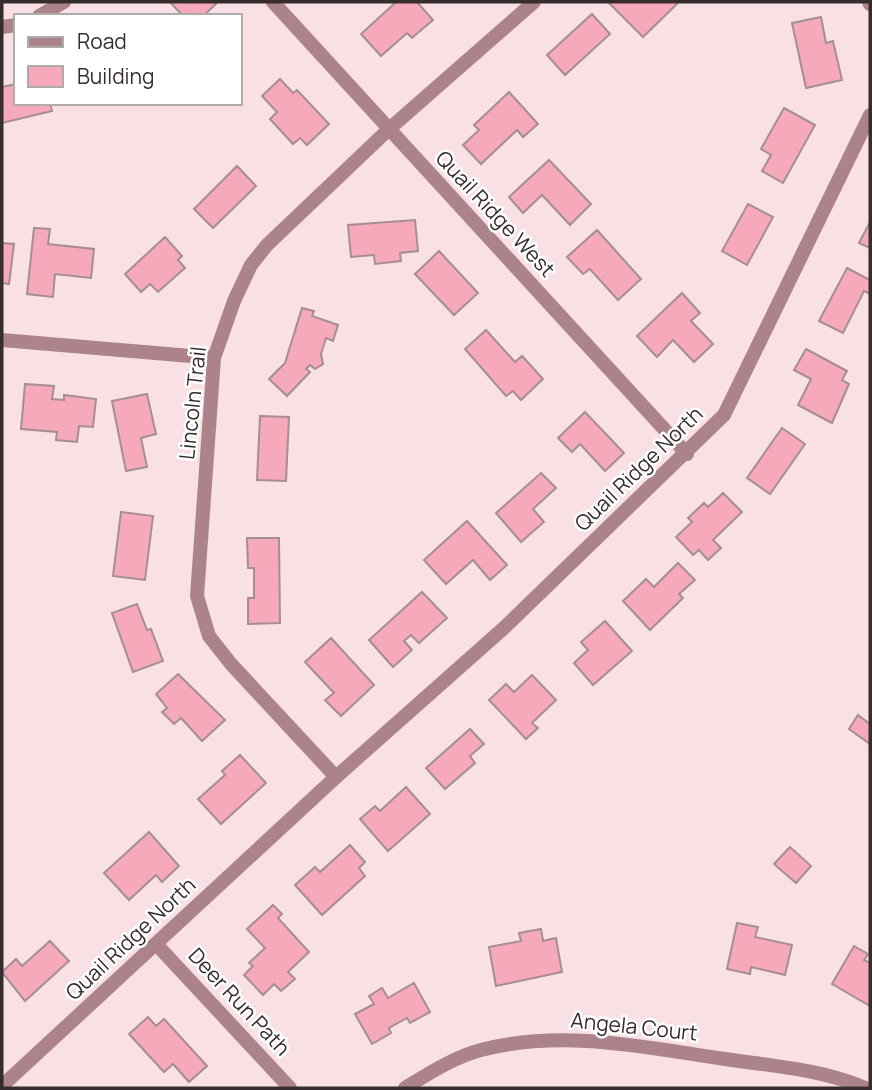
<svg xmlns="http://www.w3.org/2000/svg" width="872" height="1090" font-family="Manrope,sans-serif">
<rect width="100%" height="100%" fill="#f9e0e5"/>
<g fill="#f5a9ba" stroke="#a58e92" stroke-width="2">
<path d="M170,2H214L216,4L203,16H183Z"/>
<path d="M396,2H417L433,20L412,38L407,33L381,56L361,34Z"/>
<path d="M608,2H679L643,37Z"/>
<path d="M592,14L610,34L565,75L547,55Z"/>
<path d="M821,17L826,43L833,41L842,80L806,88L792,23Z"/>
<path d="M280,79L293,93L297,90L329,124L307,145L300,138L293,144L270,119L277,112L262,96Z"/>
<path d="M16,84V103H50L52,111L2,123V87Z"/>
<path d="M509,92L538,124L523,137L517,130L481,164L463,145L479,130L474,125Z"/>
<path d="M784,108L815,125L783,183L762,171L771,155L761,149Z"/>
<path d="M549,160L591,204L570,225L542,195L523,213L509,197Z"/>
<path d="M237,166L256,186L213,228L194,209Z"/>
<path d="M748,204L773,217L747,265L722,251Z"/>
<path d="M415,220L418,251L400,253L401,261L375,264L374,255L351,257L348,225Z"/>
<path d="M870,222V248L859,243Z"/>
<path d="M34,228L50,229L48,244L94,249L91,278L55,274L53,297L27,294Z"/>
<path d="M597,230L641,279L618,300L590,269L583,274L567,257Z"/>
<path d="M165,237L182,256L178,260L185,268L158,292L150,284L141,292L125,274Z"/>
<path d="M2,243L14,244L9,284L2,283Z"/>
<path d="M439,251L478,293L454,315L415,274Z"/>
<path d="M847,268L870,280V294L864,291L843,333L819,321Z"/>
<path d="M682,293L700,313L691,321L713,344L694,362L673,340L657,357L637,336Z"/>
<path d="M302,308L314,311L312,316L338,325L333,341L326,338L321,354L323,364L315,369L310,365L306,369L310,372L287,396L269,379L285,363Z"/>
<path d="M486,330L515,362L522,356L543,379L521,400L513,391L506,396L465,349Z"/>
<path d="M806,349L847,371L842,380L849,384L832,423L798,405L811,379L794,370Z"/>
<path d="M25,384L54,386L52,399L64,400V395L96,399L93,427L79,426L77,442L56,440L57,432L21,429Z"/>
<path d="M147,394L156,434L141,438L147,467L126,471L112,401Z"/>
<path d="M585,412L624,453L605,471L580,444L572,452L558,438Z"/>
<path d="M260,416L289,417L286,481L257,480Z"/>
<path d="M782,428L805,444L770,494L747,478Z"/>
<path d="M541,473L556,488L533,509L544,522L521,542L496,513Z"/>
<path d="M723,493L742,512L713,540L721,548L708,560L699,550L693,555L676,537L692,522L688,518L704,503L708,507Z"/>
<path d="M121,512L153,516L145,580L113,576Z"/>
<path d="M467,521L507,565L490,580L473,560L446,584L424,560Z"/>
<path d="M247,538H279L280,623L248,624V598H254V568H248Z"/>
<path d="M678,563L695,580L679,594L683,598L650,630L623,601L646,579L654,587Z"/>
<path d="M422,592L447,618L419,643L411,635L404,641L412,650L393,667L369,640Z"/>
<path d="M137,604L147,630L151,629L163,661L133,672L112,613Z"/>
<path d="M605,621L632,651L593,685L574,663L588,650L581,642Z"/>
<path d="M331,638L374,685L341,716L325,700L334,693L305,662Z"/>
<path d="M178,674L225,720L202,741L181,718L174,724L162,712L167,708L156,694Z"/>
<path d="M532,675L556,700L532,723L538,728L526,739L489,700L506,684L514,692Z"/>
<path d="M858,715L870,724V744L849,729Z"/>
<path d="M470,729L484,744L470,756L475,763L445,789L426,768Z"/>
<path d="M240,755L266,783L221,824L198,799L225,775L222,771Z"/>
<path d="M406,787L430,814L388,851L360,819L375,806L380,811Z"/>
<path d="M149,832L179,866L162,882L156,875L129,900L104,873Z"/>
<path d="M350,845L365,862L359,868L365,876L322,915L295,885L315,867L320,872Z"/>
<path d="M790,847L811,866L796,883L774,864Z"/>
<path d="M273,905L282,914L278,918L309,952L288,972L295,979L281,991L274,984L263,995L244,975L253,966L249,963L265,948L247,929Z"/>
<path d="M737,923L758,927L755,937L792,945L785,975L751,967L750,974L727,969Z"/>
<path d="M541,929L543,941L556,938L562,972L496,986L489,947L521,941L519,933Z"/>
<path d="M50,941L69,961L25,1001L2,972L16,959L22,966Z"/>
<path d="M854,946L868,954L864,960L870,963V1006L832,984Z"/>
<path d="M414,983L430,1012L410,1023L407,1018L389,1028L391,1033L372,1044L355,1014L374,1004L369,996L382,988L388,998Z"/>
<path d="M148,1017L156,1026L164,1019L207,1066L189,1082L173,1064L164,1072L129,1034Z"/>
</g>
<g fill="none" stroke-linecap="round" stroke-linejoin="round">
<g stroke="#ac838b" stroke-width="14">
<path d="M273,2L687,454"/>
<path d="M869,2L870,4"/>
<path d="M39,16L64,2"/>
<path d="M2,27L16,25"/>
<path d="M2,340L214,358"/>
<path d="M336,777L231,664L209,636L197,596L214,358L234,301L251,265L267,245L388,130L534,2"/>
<path d="M157,945L290,1088"/>
<path d="M2,1086L336,777L505,627L724,415L870,115"/>
<path d="M405,1088C428,1074 454,1057 481,1050C562,1029 643,1047 725,1059C772,1066 821,1069 865,1088"/>
</g>
</g>
<g text-anchor="middle" stroke-width="5" stroke-linejoin="round" paint-order="stroke">
<g font-size="21" fill="#362d2e" stroke="#fff">
<text transform="translate(495 214) rotate(47)" y="7">Quail Ridge West</text>
<text transform="translate(193 403) rotate(-84)" y="7">Lincoln Trail</text>
<text transform="translate(639 469) rotate(-44)" y="7">Quail Ridge North</text>
<text transform="translate(131 939) rotate(-43)" y="7">Quail Ridge North</text>
<text transform="translate(239 1002) rotate(47)" y="7">Deer Run Path</text>
<text transform="translate(634 1027) rotate(6)" y="7">Angela Court</text>
</g>
</g>
<rect width="872" height="1090" fill="none" stroke="#362d2e" stroke-width="7"/>
<rect x="14" y="14" width="228" height="91" fill="#ffffff" stroke="#afabab" stroke-width="2"/>
<rect x="28" y="37" width="35" height="10" fill="#ac838b" stroke="#afabab" stroke-width="2"/>
<text x="77" y="49" font-size="21" fill="#362d2e">Road</text>
<rect x="28" y="66" width="35" height="21" fill="#f5a9ba" stroke="#afabab" stroke-width="2"/>
<text x="77" y="84" font-size="21" fill="#362d2e">Building</text>
</svg>
